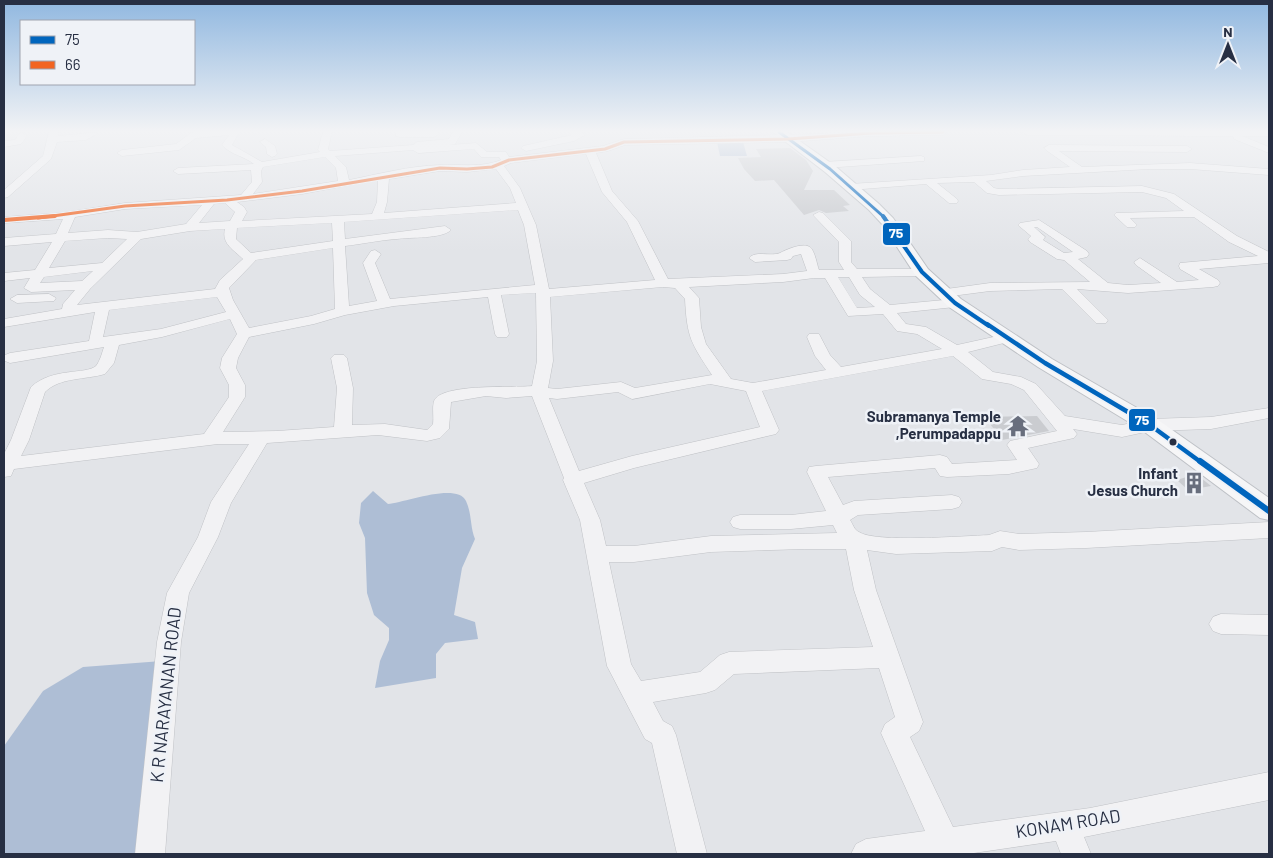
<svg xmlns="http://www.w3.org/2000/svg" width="1273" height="858" font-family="Barlow,sans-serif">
<rect width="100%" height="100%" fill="#e2e4e8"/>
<g fill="#aebed5">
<path d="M717,142H743L747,156H720Z"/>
<path d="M373,491L388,504C404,503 457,482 466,501C472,514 470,527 475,539L462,568L454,615L475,622L478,639L445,643L436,654V678L375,688L380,661L389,640V628L374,615L367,593L365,538L359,523L361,503Z"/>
<path d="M162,661L136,854H4V746L43,691L83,667Z"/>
</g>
<g fill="#caccd0">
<path d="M790,148L806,160L813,171L804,190H834L850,205L843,206L849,211L826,213L819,210L804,215L774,180L755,181L744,169L738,158L761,157L756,149Z"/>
<path d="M1037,416L1049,431L1002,440L985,417Z"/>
<path d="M1196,474L1211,486L1188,490L1177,480Z"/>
</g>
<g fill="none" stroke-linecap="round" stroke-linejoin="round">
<g stroke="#c0c2c6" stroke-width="1">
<g id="minor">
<path d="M49,132H58V136L100,132L86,140L57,142L51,159L8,197L4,198V190L43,156Z"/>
<path d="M196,132H239L232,145L262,162L320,152L318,150L323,132H332L328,149L330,151L413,145L417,142L449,139L453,132H462L455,144L449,145L476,143L487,152H506L509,157L603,146L624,139C732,137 840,132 947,132L943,135L871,136L788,142L625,145L608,151L596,153L612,191L638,221L668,279L783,274L807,271L801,254L793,256L791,259L787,260L755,262L749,258C756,250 770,257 780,253C785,250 803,242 810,247C815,251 817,265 819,270H844L839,262V242L813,215L819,212L823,213L851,241V262L857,269H927L928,272L927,275L922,276L862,277L870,289L890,305L955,299L962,303L955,307L897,313L906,324L926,327L957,345L1007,334L1012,335L1014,338L1012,341L968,352L993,372L1021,377L1036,384L1065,416L1122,425L1150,419L1211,417L1269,408V418L1211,429L1150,431L1122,437L1073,429L1077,434L1074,438L1028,448L1039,464L1037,468L1009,474L947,477L940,476L935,468L828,477L843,505L854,501L952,495L959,497L962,502L959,507L952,509L858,515L850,520C853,524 854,530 859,532C874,543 966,536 989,535L1000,531L1019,534L1086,532L1269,522V538L1086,548L1019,550L1002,547L992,551L896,554L867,550L876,590L923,722L919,731L910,737L953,827L1090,808L1269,772V800L1084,837L1091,854H1061L1056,841L967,854H851L856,844L866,839L925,831L881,733L885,724L895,717L879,668L734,674L715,690L706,693L653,702L663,721L672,726L676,735L707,854H677L652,743L645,739L607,666L580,520L563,480L564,478L532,396L506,398L486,396L451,402L449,429L440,438L427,441L378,435L267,443L231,503L218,537L189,593L181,642L165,854H135L157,642L167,593L198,537L211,502L249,444H218L14,469L11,476L4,477V454L11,440L31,387C53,367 85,375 96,366C100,361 102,353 104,347L10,363L5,361V355L10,353L89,341L95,312L4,327V319L62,309L63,304L75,290L31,292L24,288L30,278L4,281V273L35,270L52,242L4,246V238L56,234L63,219L4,223V217L61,213L125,203L241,195L252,182L251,170L178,174L173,171L178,168L254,164C244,156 231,155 222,145L229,135L196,138L179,150L122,156L117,153L122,150L176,144L191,133ZM474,149L481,157H499L501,160C481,168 461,164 440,165C409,166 379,174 349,180L346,167L335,156L413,150L418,153ZM586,154L602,192L627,222L655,280L549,289L536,225L520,188L504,166L511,163ZM325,157L336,168L338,181L253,194L262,182L261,171L263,167ZM496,169L510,188L516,203L384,213L387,202L389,179L440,171L467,172ZM378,180L377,202L372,214L242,221L247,212L244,207L237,202L302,194ZM225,203L235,212L230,221L199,223L214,204ZM202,205L186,224L137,232L108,230L68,233L75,217L125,209ZM518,210L524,225L535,285L390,299L375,263L381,254L375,250L371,251L363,263L377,301L349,306L345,246C362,244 380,240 397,239C410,237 442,239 451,230L445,226L345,239L344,222ZM332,223L333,241L251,253L236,239L237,228ZM225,229C221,244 234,250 243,259L220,280L215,289L77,305L90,289L141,239L190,231ZM108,238L127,239L102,263L49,268L65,241ZM333,248L335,309L311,316L249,328L233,300L229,288L256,260ZM93,271L82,281L40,283L44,277ZM838,277H849L860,295L875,307L857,308ZM814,278H825L848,316L883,314L897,331L917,334L942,349L841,367L830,355L819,334H809L807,337L815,356L826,370L753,383L731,379L706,344L701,327L699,298L689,287L783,282ZM663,287L675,288L685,299C687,338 691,343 712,375L635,388L621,382L557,389L548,388L553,361L550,297ZM536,293L537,361L532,386C514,388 441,383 434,401C432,408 434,417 433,424L427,430L385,424L352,425L353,388L347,358L344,355H334L331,358L337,388L334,427L277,431L223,432L245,397V385L236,368L238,358L249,337L314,324L345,315L394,306L488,297L495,334L497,337H507L509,334L501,295ZM217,297L226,312L161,329L103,337L109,310ZM230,319L237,334L222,358L220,368L229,385V397L204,434L21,456L29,440L45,392C60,377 85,380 105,374L114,363L119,345L162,337ZM953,356L982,379L1011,384L1024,390L1057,431L1010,441L1007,445L1017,460L952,464L947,457L940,455L816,466L809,467L807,472L826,511L791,515H740L733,517L730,522L733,527L740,529H791L833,525L837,533L711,536L634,546H606L600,520L584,483L634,468L776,434L779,430L762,391ZM710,384L746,391L760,427L632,456L579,471L549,398L557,399L618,392L632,399ZM805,549H846L854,590L873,647L729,652L720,655L700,672L641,681L631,664L609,562H634L711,552Z"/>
<path d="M396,132H437L439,134L434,137H399L396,136Z"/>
<path d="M568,132H581L585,135L574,141L526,151L521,148L523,146L572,135Z"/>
<path d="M1023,132H1269V136H1242L1269,147V153L1234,139L1233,136L1027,135Z"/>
<path d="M22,133L27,136L21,144L4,147V141L15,140L19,134Z"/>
<path d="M265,139L275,146L277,154L275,156L272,157L267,154L266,147L260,142Z"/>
<path d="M1049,145L1187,146L1192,149L1187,152L1059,151L1082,167L1190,163L1269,169V175L1190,169H1149L1023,176L986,181L994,188L999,189L1142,186L1174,194L1237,236L1269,252V263L1199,269L1218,280L1220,283L1218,286L1213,287L1128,293L1077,289L1108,320L1106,323H1096L1062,289L990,291L944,297L939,296L937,293L939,290L990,283L1090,282L1064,260L1057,259L1030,242L1028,239L1031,236L1018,225L1020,223L1039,220L1087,251L1089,254L1087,257L1078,259L1108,283L1128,285L1161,283L1136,265L1134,262L1140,258L1177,282L1199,280L1180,269L1179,266L1180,263L1258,256L1229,242L1194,217L1130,218L1137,225L1135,227H1127L1114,215L1116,213L1184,211L1166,198L1142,192L999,195L987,193L974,182L937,183L957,199L958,201L957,203H949L926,184L850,190L845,187L850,184L991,175L1023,170L1070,167L1046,150L1044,148ZM1034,227H1037L1073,252L1064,253L1043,240L1045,237Z"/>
<path d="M921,156L924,157V161L825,168L820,165L825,162Z"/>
<path d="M49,294L56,298L54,301L17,303L10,299L17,295Z"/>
<path d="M1221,614L1269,615V635L1221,634L1213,631L1209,624L1213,617Z"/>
</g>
</g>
<g stroke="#bec1c6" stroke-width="2">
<path id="major" d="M773,132H787L835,166L879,204L893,218L928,269L961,299L1052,359L1158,420L1269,498V520L1260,518L1142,430L1038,367L949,307L916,276L882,224L869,210L825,172Z"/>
</g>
<use href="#minor" fill="#f2f2f4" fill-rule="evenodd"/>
<use href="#major" fill="#f6f6f7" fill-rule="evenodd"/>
<g stroke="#eff2f7" stroke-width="5">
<path id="bus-1-far3" d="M779,132L830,169L885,218"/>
</g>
<g stroke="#eff2f7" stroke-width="6">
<path id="bus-1-far2" d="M883,216L922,272L955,303L989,326"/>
</g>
<g stroke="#eff2f7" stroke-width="8">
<path id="bus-1-far1" d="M987,324L1045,363L1150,425L1202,463"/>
</g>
<g stroke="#eff2f7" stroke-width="10">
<path id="bus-1" d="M1200,461L1269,511"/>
</g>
<g stroke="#eff2f7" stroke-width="5">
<path id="bus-2-far1" d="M38,218L125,206L227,200L302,191L440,168L467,169L492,167L509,160L605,149L624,142L788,139L871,133L943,132"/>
</g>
<g stroke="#eff2f7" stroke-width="6">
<path id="bus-2" d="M4,220L55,216"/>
</g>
<use href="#bus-1-far3" stroke="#0065bd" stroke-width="3"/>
<use href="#bus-1-far2" stroke="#0065bd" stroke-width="4"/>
<use href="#bus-1-far1" stroke="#0065bd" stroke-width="4.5"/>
<use href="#bus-1" stroke="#0065bd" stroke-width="6"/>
<use href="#bus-2-far1" stroke="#f26522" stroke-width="3"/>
<use href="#bus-2" stroke="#f26522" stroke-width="4"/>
</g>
<linearGradient id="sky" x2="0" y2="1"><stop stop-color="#91b8e0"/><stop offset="0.52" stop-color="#f2f3f5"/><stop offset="1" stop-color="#f2f3f5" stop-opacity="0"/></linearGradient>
<rect width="1273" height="252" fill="url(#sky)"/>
<defs>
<g id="temple-bare" transform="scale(1.725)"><path d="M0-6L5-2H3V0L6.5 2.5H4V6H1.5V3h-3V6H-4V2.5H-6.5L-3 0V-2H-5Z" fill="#686e7d" stroke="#eff2f7" stroke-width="2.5" paint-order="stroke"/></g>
<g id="building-bare" transform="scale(1.725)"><path d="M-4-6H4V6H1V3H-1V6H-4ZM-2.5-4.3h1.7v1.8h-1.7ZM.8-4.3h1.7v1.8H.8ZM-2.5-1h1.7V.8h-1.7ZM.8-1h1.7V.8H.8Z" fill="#686e7d" stroke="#eff2f7" stroke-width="2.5" paint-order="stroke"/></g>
</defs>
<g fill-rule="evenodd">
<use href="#temple-bare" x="1018" y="426"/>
<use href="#building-bare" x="1194" y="483"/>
</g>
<circle fill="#272f43" stroke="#eff2f7" stroke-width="2" cx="1173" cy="442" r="4.5"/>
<g text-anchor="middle" stroke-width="5" stroke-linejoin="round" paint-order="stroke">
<g font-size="15" font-weight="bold" fill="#272f43" stroke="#eff2f7" text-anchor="end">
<text x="1001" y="422">Subramanya Temple<tspan x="1001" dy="17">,Perumpadappu</tspan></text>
<text x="1178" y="479">Infant<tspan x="1178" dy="17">Jesus Church</tspan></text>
</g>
<g font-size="18" fill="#272f43" stroke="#eff2f7">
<text transform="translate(166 695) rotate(-84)" y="6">K R NARAYANAN ROAD</text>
<text transform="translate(1068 824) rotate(-9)" y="6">KONAM ROAD</text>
</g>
</g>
<g stroke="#eff2f7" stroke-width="2">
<rect x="882" y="222" width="29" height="24" rx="5" fill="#0065bd"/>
<rect x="1128" y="408" width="28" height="24" rx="5" fill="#0065bd"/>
</g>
<g font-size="14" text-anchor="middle" font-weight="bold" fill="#fff">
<text x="896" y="238">75</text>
<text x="1142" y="425">75</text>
</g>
<rect width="1273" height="858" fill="none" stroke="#272f43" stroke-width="10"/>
<rect x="20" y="20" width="175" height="65" fill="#eff2f7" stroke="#9fa4af"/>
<rect x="30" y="36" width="25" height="8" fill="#0065bd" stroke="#9fa4af"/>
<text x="65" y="45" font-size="15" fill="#272f43">75</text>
<rect x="30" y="61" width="25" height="8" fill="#f26522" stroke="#9fa4af"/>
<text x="65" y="70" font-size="15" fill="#272f43">66</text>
<g transform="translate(1228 45)" stroke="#eff2f7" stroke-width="4" paint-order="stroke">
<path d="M0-4L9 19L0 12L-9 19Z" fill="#272f43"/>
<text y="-8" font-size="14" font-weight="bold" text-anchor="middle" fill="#272f43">N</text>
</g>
</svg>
